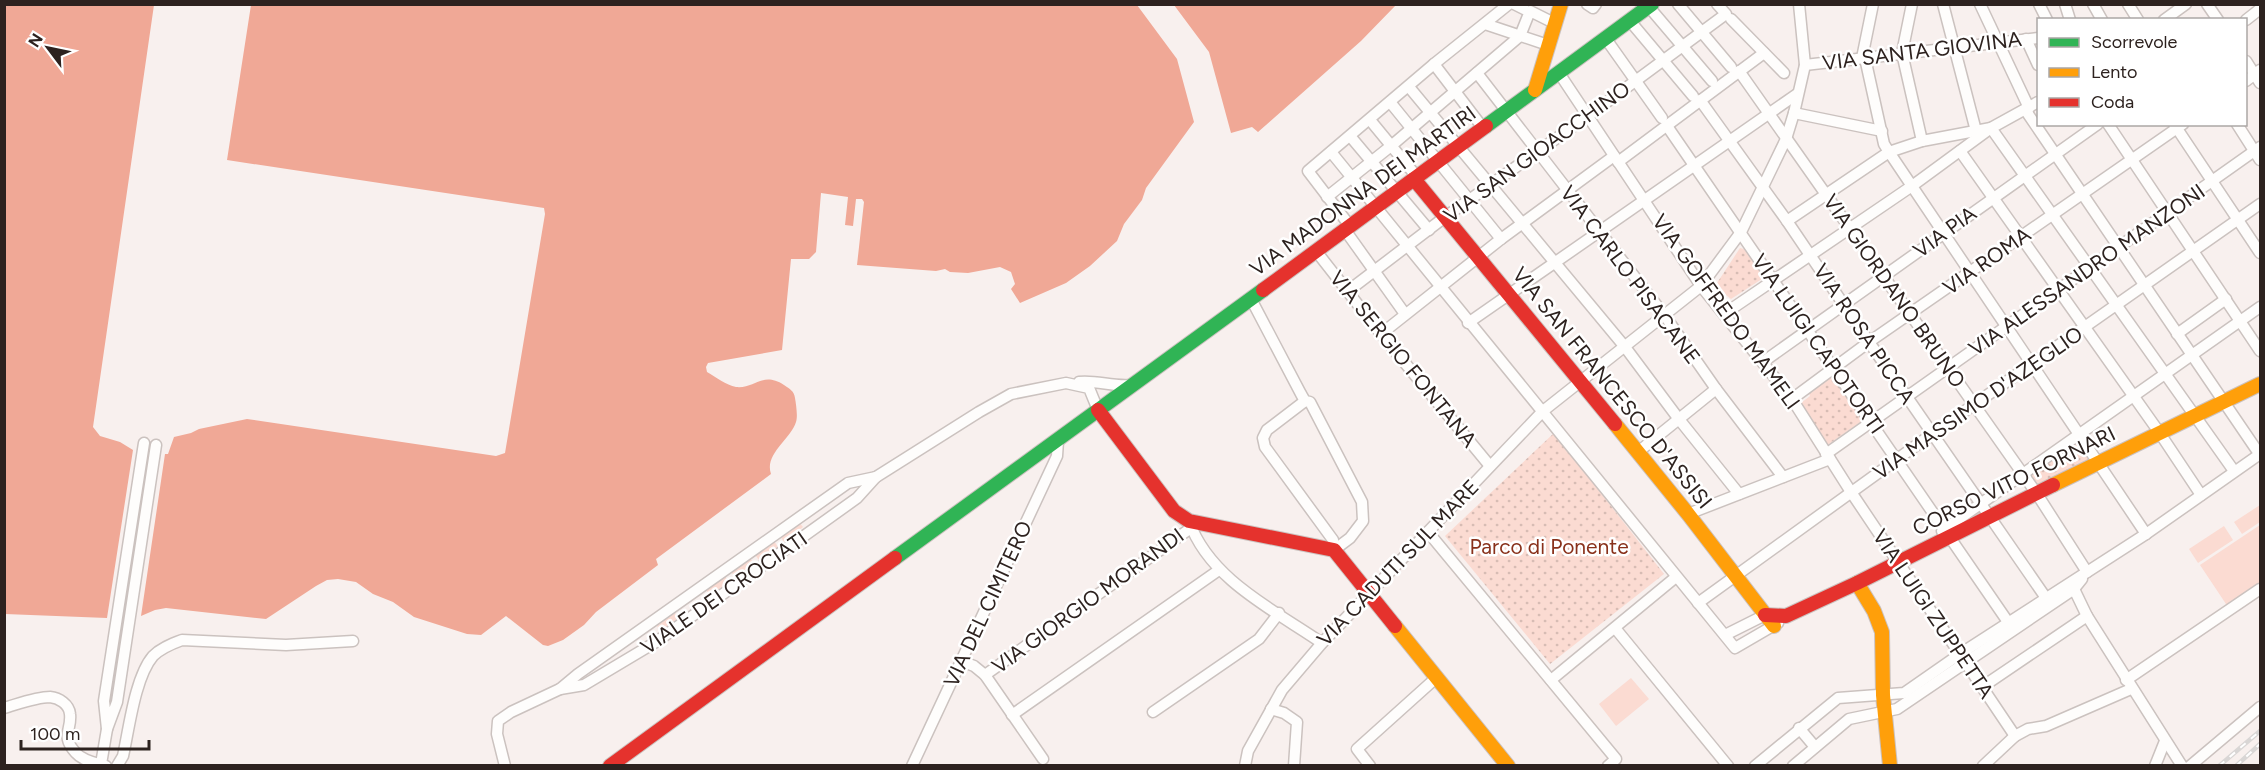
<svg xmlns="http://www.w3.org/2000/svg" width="2265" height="770" font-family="Figtree,sans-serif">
<defs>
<pattern id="park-dots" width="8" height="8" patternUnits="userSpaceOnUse" patternTransform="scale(1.5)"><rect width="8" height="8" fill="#fbdbd2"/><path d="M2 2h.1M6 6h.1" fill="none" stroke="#d7bcb4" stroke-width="1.8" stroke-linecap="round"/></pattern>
</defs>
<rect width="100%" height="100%" fill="#f8f0ee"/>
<g fill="#fbdbd2">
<path d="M2260,505V522L2242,534L2234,522Z"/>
<path d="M799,522L803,527L784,542L780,536Z"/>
<path d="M2260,525V586L2228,607L2200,565Z"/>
<path d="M2224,526L2233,540L2198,563L2189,549Z"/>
<path d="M774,541L778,547L759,560L755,555Z"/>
<path d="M750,558L754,564L735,577L731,572Z"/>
<path d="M725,576L729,582L710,595L706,590Z"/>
<path d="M675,613L679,618L660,631L657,626Z"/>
<path d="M1631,678L1649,699L1616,726L1599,704Z"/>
</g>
<g fill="url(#park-dots)">
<path d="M1740,248L1744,249L1765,277L1731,299L1715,286Z"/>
<path d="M1832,375L1862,421L1826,446L1801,403L1810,396L1808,391Z"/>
<path d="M1554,433L1664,574L1550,664L1445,536Z"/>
<path d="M2078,440L2090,461L2035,488L2028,476Z"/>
</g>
<g fill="#f0a896">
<path d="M5,4L154,5L93,427L100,436L120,442L133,450L107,618L5,614Z"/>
<path d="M251,5H1137L1177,59L1194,122L1146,188L1142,200L1124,224L1117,241L1090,266L1066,283L1020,303L1011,289L1015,284L1011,272L1000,267L968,273L950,272L945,269L936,271L857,265L864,202L862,199H856L853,226L845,225L848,197L821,193L816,252L809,259H791L782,350L708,363L706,367L707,372C716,377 726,385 736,387C755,389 762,371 784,385C790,389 794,391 795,398C796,404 798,416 796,422C791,439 764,454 771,474L656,559L658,565L596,612L584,625L563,640L548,646L543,645L506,616L481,635L467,634L414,617L393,602L373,594L356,582L338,579L327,580L316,586L266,619L166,608L155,610L141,616L165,454H168L174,437L191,433L199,429L247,419L496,456L505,453L545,214L544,208L227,160Z"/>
<path d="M1174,5H1396L1361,41L1258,132L1252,127L1231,133L1209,52Z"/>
</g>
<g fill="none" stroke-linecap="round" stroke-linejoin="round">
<g stroke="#cbc2bf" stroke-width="13">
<g id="street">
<path d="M1514,4L1524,9"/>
<path d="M1587,4L1593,8L1596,4"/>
<path d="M1678,4L1731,67"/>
<path d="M1912,4L1902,53L1922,141"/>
<path d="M1943,4L1976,131"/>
<path d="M1980,4L2029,108"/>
<path d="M2039,4L2047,20"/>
<path d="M2065,4L2070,20"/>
<path d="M2093,4L2102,20"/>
<path d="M2128,4L2138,20"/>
<path d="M2207,4L2218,20"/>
<path d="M1649,7L1712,81"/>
<path d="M1731,19L1784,73"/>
<path d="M2164,20L2186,4"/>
<path d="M2246,20L2260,9"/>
<path d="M1630,21L1693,96"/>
<path d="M1485,24L1548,45"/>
<path d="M1606,39L1662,118"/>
<path d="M2026,39L2038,65"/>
<path d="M1862,58L1873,4"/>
<path d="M1865,58L1884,144L1889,152L2146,534"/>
<path d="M2246,61L2260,83"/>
<path d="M1434,64L1483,128"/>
<path d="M1805,65L2038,38"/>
<path d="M1739,71L2037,494L2087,572"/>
<path d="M1477,73L1665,316L1716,389L1783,477"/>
<path d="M1559,73L1701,286L1792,399L1851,492L2015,736"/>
<path d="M2246,81L2260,70"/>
<path d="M1409,87L1625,347L1678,418L1739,494"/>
<path d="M1700,100L1787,221L1869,342L2046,598"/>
<path d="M1390,102L1501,239"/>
<path d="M2026,111L2260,455"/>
<path d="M1794,113L1882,131"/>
<path d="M1370,120L1417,177"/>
<path d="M2108,124L2260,351"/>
<path d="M2174,124L2260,253"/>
<path d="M2237,124L2260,160"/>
<path d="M1667,126L2008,622"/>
<path d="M1350,136L1429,230"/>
<path d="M1960,151L2159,432L2201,495"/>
<path d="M1331,152L1735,648L1778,623"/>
<path d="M1618,162L1764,53"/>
<path d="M1327,197L1391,146L1520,36L1530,11L1554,23"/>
<path d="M1787,221L1889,152L1922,141L1991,128L2234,471"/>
<path d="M1350,226L1308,171L1434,64L1509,4"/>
<path d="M1345,230L1405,314"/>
<path d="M1316,251L1381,334L1490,466"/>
<path d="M1348,291L1445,217L1588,116L1726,14L1717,4"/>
<path d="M1251,299L1301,394L1305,401L1310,402L1362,502L1363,521L1350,538L1334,550"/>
<path d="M1724,314L1912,186L1991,128L2038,102"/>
<path d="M1468,323L1797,94"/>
<path d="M1381,334L1501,239L1614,156"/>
<path d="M2177,334L2226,299"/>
<path d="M1763,362L2098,124"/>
<path d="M1079,382C1097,380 1113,387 1131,385"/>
<path d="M1792,399L1869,342L2183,124"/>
<path d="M1305,401L1267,430L1263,438L1265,447L1333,540L1334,550"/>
<path d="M144,443L104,701L107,729L117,702L156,445"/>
<path d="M1638,452L1716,389"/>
<path d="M1826,454L2260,147"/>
<path d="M1688,514L1830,459"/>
<path d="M1189,521C1209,579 1274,610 1322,643"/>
<path d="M1942,531L2260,307"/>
<path d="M1428,532L1616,759L1608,766"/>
<path d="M2074,589L2087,616L2182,766"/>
<path d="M1698,603L1932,434L2260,204"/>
<path d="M1615,628L1728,766"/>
<path d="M1725,635L1765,615"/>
<path d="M961,661L974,666L985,675L1043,759"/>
<path d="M985,675L1191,528"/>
<path d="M1551,680L1676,577"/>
<path d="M2126,680L2260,589"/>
<path d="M1982,687L2087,616"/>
<path d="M560,689L584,685L656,642L857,498L876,477L979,412L1011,394L1066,383L1089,388L1098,410"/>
<path d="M4,708C18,704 36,697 50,697C59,698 69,704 70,714C72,730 60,736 76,753C83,761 96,763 106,766"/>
<path d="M1271,709L1284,713L1297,722L1294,766"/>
<path d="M1153,712L1259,639L1279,613"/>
<path d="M1012,715L1219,570"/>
<path d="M1799,728L1815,747"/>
<path d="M101,764L107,729"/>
<path d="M117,766L123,756C129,729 135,677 153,656C161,648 171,644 182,640L286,645L353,641"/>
<path d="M505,766L497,734L498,721L511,712L560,689L578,674L848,483L876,477"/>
<path d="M912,766L1057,456L1058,441"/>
<path d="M1245,766L1248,751L1282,690L1322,643L1543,411L1701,286L1741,232L1786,139L1794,113L1805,65L1799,4"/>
<path d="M1370,766L1357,749L1436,678"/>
<path d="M1755,766L1838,698L1904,693L1960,654L2146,534L2260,454"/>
<path d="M1793,766L1849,719L1897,709L2074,589L2082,579"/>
<path d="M1983,766L2015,736L2028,729L2046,726L2131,689"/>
<path d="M2155,766L2165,741"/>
<path d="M2190,766L2260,707"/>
</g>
</g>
<g stroke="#cbc2bf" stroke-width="16">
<g id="fast">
<path d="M1486,126L1652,4"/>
<path d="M895,558L1263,290"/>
</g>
</g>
<g stroke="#cbc2bf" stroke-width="16">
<g id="slow">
<path d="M1535,90L1561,4"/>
<path d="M1615,424L1688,514L1774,626"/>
<path d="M2053,485L2260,384"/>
<path d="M1857,583L1874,611L1882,632L1883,695L1890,766"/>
<path d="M1395,626L1508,766"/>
</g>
</g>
<g stroke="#cbc2bf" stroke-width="16">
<g id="jam">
<path d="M1414,179L1615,424"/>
<path d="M1263,290L1486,126"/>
<path d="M1098,410L1174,511L1189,521L1334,550L1395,626"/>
<path d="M1765,615L1786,616L1857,583L2053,485"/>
<path d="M610,766L895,558"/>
</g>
</g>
<use href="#street" stroke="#fefdfc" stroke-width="10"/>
<use href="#fast" stroke="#30b455" stroke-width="14"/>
<use href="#slow" stroke="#ff9f0a" stroke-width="14"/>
<use href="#jam" stroke="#e5322d" stroke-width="14"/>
<g stroke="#d9d6d5" stroke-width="4.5">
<g id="rail">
<path d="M2219,766L2260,731"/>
<path d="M2236,766L2260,744"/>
</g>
</g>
<use href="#rail" stroke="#fff" stroke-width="2" stroke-dasharray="7" stroke-linecap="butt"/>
</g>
<g text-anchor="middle" stroke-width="5" stroke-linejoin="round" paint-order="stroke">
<g font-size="21" fill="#2d221f" stroke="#fff">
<text transform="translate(1922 51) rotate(-7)" y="7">VIA SANTA GIOVINA</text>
<text transform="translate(1537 152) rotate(-36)" y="7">VIA SAN GIOACCHINO</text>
<text transform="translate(1363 191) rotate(-36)" y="7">VIA MADONNA DEI MARTIRI</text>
<text transform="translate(1945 232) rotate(-36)" y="7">VIA PIA</text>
<text transform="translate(1987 261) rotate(-35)" y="7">VIA ROMA</text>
<text transform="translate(2087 270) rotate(-35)" y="7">VIA ALESSANDRO MANZONI</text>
<text transform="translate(1630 275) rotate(53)" y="7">VIA CARLO PISACANE</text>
<text transform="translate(1894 291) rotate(55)" y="7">VIA GIORDANO BRUNO</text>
<text transform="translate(1726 312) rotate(54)" y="7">VIA GOFFREDO MAMELI</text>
<text transform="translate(1864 334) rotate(56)" y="7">VIA ROSA PICCA</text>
<text transform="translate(1818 344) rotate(55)" y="7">VIA LUIGI CAPOTORTI</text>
<text transform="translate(1403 359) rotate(51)" y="7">VIA SERGIO FONTANA</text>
<text transform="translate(1612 388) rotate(51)" y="7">VIA SAN FRANCESCO D'ASSISI</text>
<text transform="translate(1978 403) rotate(-35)" y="7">VIA MASSIMO D'AZEGLIO</text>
<text transform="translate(2014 481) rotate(-26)" y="7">CORSO VITO FORNARI</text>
<text transform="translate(1398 563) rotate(-46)" y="7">VIA CADUTI SUL MARE</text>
<text transform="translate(724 593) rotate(-35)" y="7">VIALE DEI CROCIATI</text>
<text transform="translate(1088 601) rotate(-36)" y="7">VIA GIORGIO MORANDI</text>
<text transform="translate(988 604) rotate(-65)" y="7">VIA DEL CIMITERO</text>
<text transform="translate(1933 614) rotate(56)" y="7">VIA LUIGI ZUPPETTA</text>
</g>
<g font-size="21" fill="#89311b" stroke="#fff">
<text x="1549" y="554">Parco di Ponente</text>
</g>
</g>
<rect width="2265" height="770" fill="none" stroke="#2d221f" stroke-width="12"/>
<rect x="2037" y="18" width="210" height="108" fill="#ffffff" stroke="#aba7a5" stroke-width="1.5"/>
<rect x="2049" y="38" width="30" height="9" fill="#30b455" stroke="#aba7a5" stroke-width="1.5"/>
<text x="2091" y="48" font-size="18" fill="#2d221f">Scorrevole</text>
<rect x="2049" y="68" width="30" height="9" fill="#ff9f0a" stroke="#aba7a5" stroke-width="1.5"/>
<text x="2091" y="78" font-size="18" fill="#2d221f">Lento</text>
<rect x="2049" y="98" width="30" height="9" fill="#e5322d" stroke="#aba7a5" stroke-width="1.5"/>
<text x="2091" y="108" font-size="18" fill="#2d221f">Coda</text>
<g transform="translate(48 48) rotate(302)" stroke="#ffffff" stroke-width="4.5" paint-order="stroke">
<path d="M0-4.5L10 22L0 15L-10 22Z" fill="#2d221f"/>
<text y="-9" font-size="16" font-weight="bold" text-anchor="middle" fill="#2d221f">N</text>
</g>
<path d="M21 740v9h128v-9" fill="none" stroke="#2d221f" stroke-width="3"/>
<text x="30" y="740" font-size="18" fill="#2d221f" stroke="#ffffff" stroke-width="4.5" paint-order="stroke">100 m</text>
</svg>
